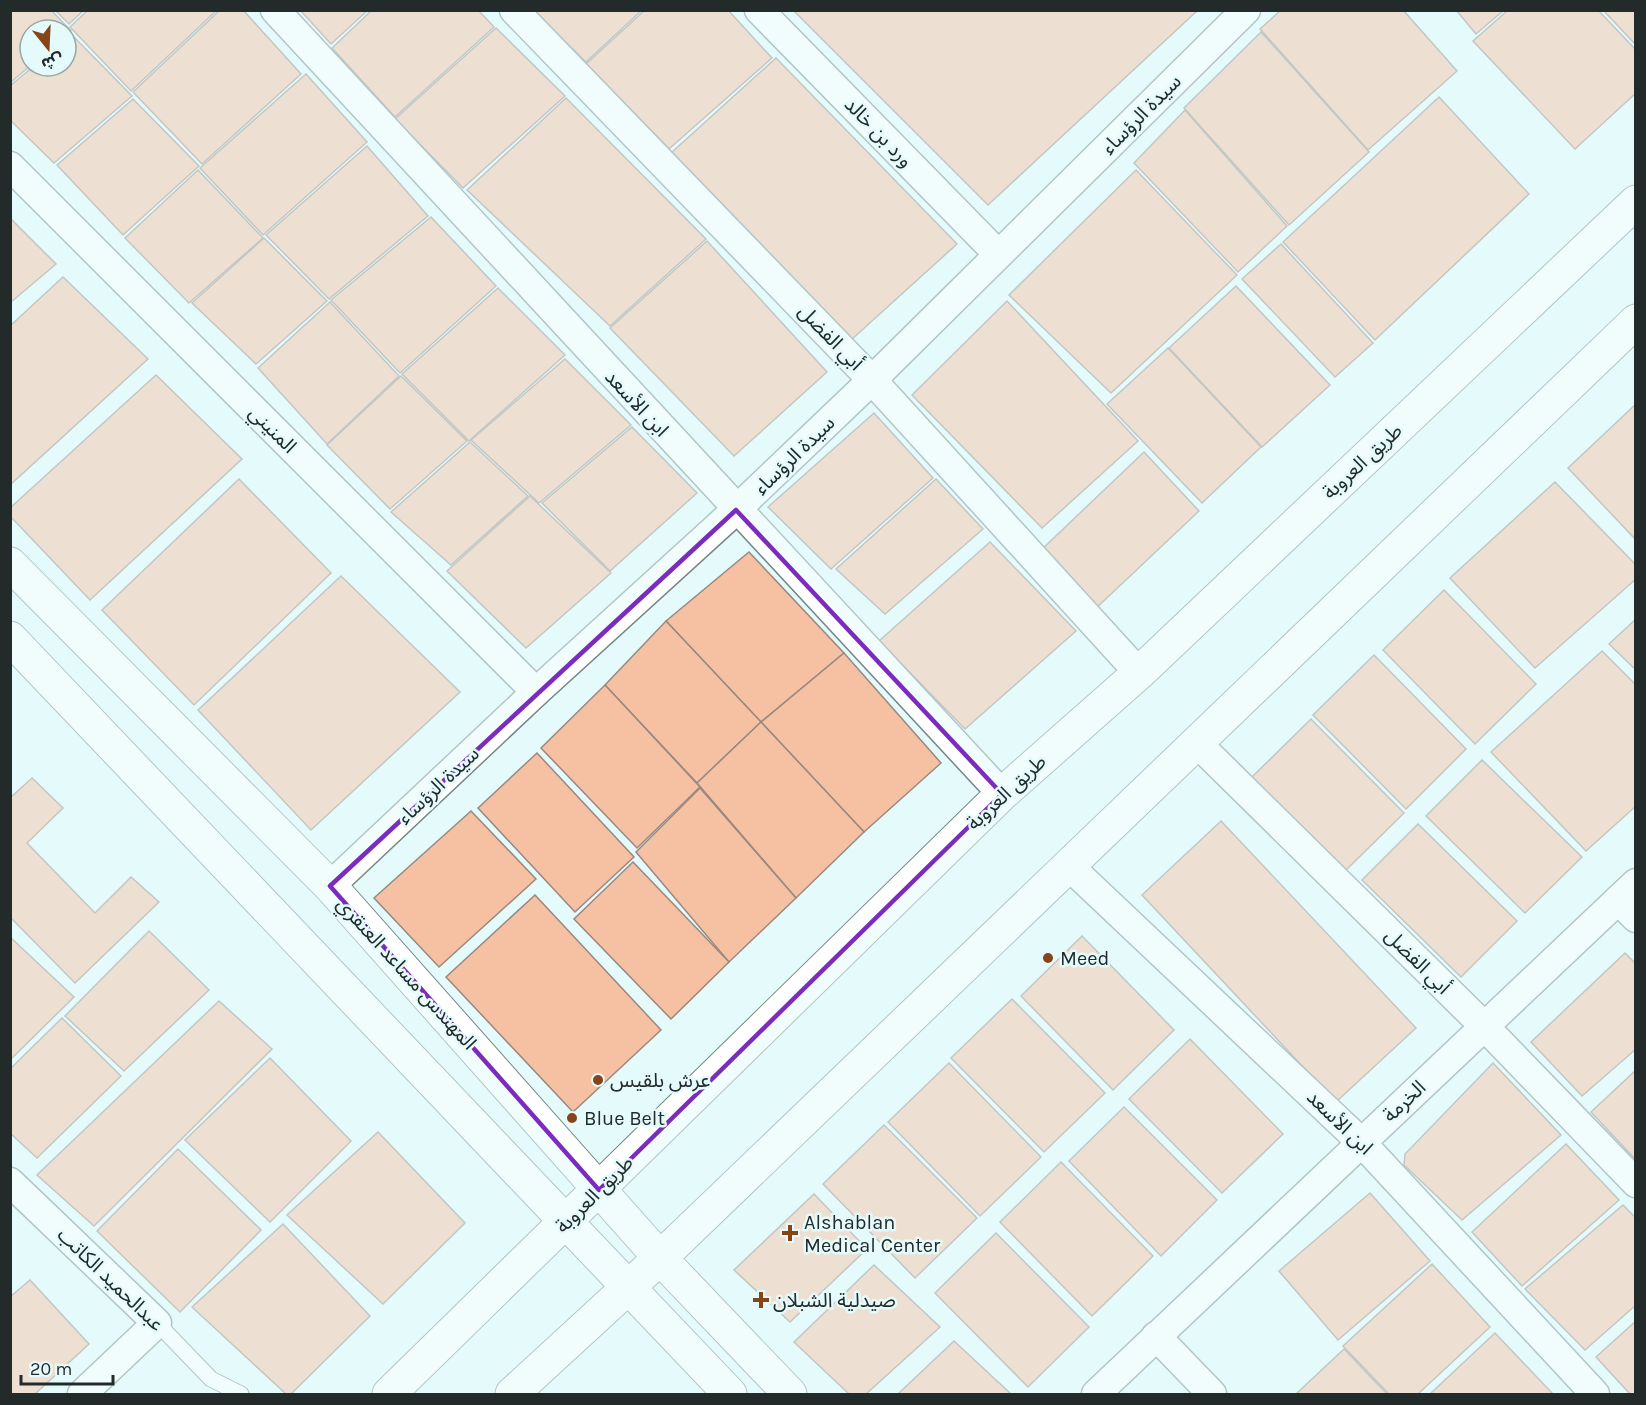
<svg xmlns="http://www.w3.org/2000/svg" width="1646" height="1405" font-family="Karla,'Noto Sans Arabic',sans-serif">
<rect width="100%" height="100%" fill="#e5fafb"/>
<g fill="#f6c0a3" stroke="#988981" stroke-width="1.5">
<path d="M10,10H51L71,31L66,35V30H30V66L10,83Z"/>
<path d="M55,10H84L69,24Z"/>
<path d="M88,10H217L131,91L70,27Z"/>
<path d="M220,10H243L301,74L202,164L133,92Z"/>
<path d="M300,10H368L331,44Z"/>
<path d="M372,10H478L494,27L395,117L332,48Z"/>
<path d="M533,10H642L586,62Z"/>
<path d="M645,10H728L772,58L669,149L586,64Z"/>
<path d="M793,10H1198L988,205Z"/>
<path d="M1281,10H1403L1457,71L1368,150L1260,29Z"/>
<path d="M1456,10H1504L1476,34Z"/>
<path d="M1508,10H1598L1636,50V93L1575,149L1473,41Z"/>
<path d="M1603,10H1636V45Z"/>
<path d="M496,28L565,96L463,188L395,119Z"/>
<path d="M1261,32L1369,152L1289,225L1184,108Z"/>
<path d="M71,34L132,96L54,163L10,120V86L34,66H66V38Z"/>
<path d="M776,58L957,244L851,340L671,153Z"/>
<path d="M306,74L367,142L263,235L200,168Z"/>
<path d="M1439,97L1529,194L1375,340L1283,242Z"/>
<path d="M566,98L706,239L610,326L467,190Z"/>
<path d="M133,99L199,166L123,235L57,165Z"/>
<path d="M1185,110L1287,226L1238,272L1134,163Z"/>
<path d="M367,146L428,216L329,299L266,235Z"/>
<path d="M198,170L263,238L189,303L125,238Z"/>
<path d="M1136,170L1237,275L1111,393L1009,295Z"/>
<path d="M431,217L496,286L400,373L331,300Z"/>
<path d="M10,218L56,264L10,303Z"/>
<path d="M264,238L327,301L256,364L192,303Z"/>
<path d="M707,241L827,372L734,456L610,328Z"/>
<path d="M1281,244L1373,343L1335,377L1242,279Z"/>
<path d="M63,277L148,359L10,485V326Z"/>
<path d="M1236,286L1330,385L1262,447L1169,348Z"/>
<path d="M498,288L565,355L469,441L402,374Z"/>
<path d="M1007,301L1138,441L1042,528L912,395Z"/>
<path d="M330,302L399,376L327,444L258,368Z"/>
<path d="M1168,348L1261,447L1202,503L1107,404Z"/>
<path d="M565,359L631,425L539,503L471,440Z"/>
<path d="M156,375L242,459L90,600L10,516V508Z"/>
<path d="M401,376L467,441L390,509L327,445Z"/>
<path d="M1636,404V540L1568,468Z"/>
<path d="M874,413L933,478L831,569L768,507Z"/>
<path d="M632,427L697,493L610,571L542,503Z"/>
<path d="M470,442L528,496L451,565L391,512Z"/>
<path d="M1144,452L1199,511L1092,612L1038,553Z"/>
<path d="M239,479L331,573L194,705L102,610Z"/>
<path d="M936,479L983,529L885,614L836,569Z"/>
<path d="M1555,482L1636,565V579L1535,668L1450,578Z"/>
<path d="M530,496L611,573L526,648L447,571Z"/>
<path d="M990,542L1076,631L965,729L879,641Z"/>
<path d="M749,552L844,653L761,722L666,621Z"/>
<path d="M341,576L460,692L311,830L198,710Z"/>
<path d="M1444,590L1536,684L1475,744L1383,650Z"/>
<path d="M1636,619V670L1609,644Z"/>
<path d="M666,621L761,722L697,783L605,685Z"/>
<path d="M1602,651L1636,685V806L1586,851L1491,752Z"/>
<path d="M844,653L941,763L864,832L761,722Z"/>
<path d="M1374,655L1466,749L1406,809L1313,715Z"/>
<path d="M605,685L700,787L637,848L541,748Z"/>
<path d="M1311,719L1404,813L1343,873L1250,779Z"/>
<path d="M761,722L864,832L796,898L697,783Z"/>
<path d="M537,753L634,857L575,912L478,808Z"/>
<path d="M1482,760L1582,857L1525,913L1426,816Z"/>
<path d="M32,778L63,808L27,843L95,913L131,877L159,902L75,983L10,917V798Z"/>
<path d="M700,788L796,898L729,962L636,852Z"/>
<path d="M471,811L536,879L439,967L374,898Z"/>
<path d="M1221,821L1416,1028L1336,1102L1142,895Z"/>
<path d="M1418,824L1517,921L1461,977L1362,880Z"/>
<path d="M633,862L729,962L671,1019L574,919Z"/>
<path d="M535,895L661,1030L573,1112L446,977Z"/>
<path d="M149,931L209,990L124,1071L65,1016Z"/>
<path d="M1082,936L1174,1030L1113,1090L1021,996Z"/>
<path d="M10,937L74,997L10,1060Z"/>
<path d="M1625,953L1636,964V1049L1582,1096L1531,1042Z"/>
<path d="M1012,999L1105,1093L1044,1152L951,1058Z"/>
<path d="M219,1001L272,1049L94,1226L37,1175Z"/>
<path d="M62,1018L121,1076L37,1158L10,1133V1069Z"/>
<path d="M1190,1039L1283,1134L1222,1193L1129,1099Z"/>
<path d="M270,1058L351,1141L270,1222L185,1140Z"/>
<path d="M949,1063L1041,1157L980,1216L888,1122Z"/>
<path d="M1493,1063L1561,1135L1462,1220L1404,1165L1405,1154Z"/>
<path d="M1636,1070V1160L1591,1112Z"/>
<path d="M1124,1107L1217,1200L1161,1256L1069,1161Z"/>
<path d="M884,1125L977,1218L915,1278L823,1184Z"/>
<path d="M378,1132L465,1223L383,1304L287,1215Z"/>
<path d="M1566,1144L1619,1200L1522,1286L1472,1232Z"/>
<path d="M178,1149L261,1230L180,1312L97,1231Z"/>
<path d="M1061,1162L1153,1256L1092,1316L1000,1222Z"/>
<path d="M1370,1193L1430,1261L1338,1340L1279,1271Z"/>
<path d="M814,1194L867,1249L790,1322L734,1270Z"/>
<path d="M1623,1205L1636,1218V1305L1585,1350L1525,1289Z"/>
<path d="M283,1224L370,1316L291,1394H286L192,1307Z"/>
<path d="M996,1233L1089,1327L1028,1387L935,1293Z"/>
<path d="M1432,1264L1490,1327L1418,1394H1389L1343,1346Z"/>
<path d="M874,1265L940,1327L866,1394H849L794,1342Z"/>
<path d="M30,1280L89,1344L35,1394H11L10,1297Z"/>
<path d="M1636,1321V1394H1630L1596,1357Z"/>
<path d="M1495,1333L1553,1394H1430Z"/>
<path d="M954,1341L1011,1394H898Z"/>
<path d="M1344,1349L1387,1394H1296Z"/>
</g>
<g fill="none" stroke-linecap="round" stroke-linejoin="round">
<g stroke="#748788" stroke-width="17">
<path id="lane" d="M157,1323L211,1379L241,1394"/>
</g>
<g stroke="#748788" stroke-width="31">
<g id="street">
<path d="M275,10L1002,794"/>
<path d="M514,10L872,380L1139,673"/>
<path d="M759,10L998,254"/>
<path d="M10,166L536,692"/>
<path d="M1197,743L1485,1027L1636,1183"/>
<path d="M1069,866L1361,1142L1595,1394"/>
<path d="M330,886L536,692L736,510L872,380L1246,10"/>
<path d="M1618,900L1636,918"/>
<path d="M10,1182L157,1323L82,1394"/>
<path d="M1156,1336L1212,1394"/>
<path d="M1096,1394L1636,883"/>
</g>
</g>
<g stroke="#748788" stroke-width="35">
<g id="secondary">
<path d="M10,564L330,886L660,1258L790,1394"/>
<path d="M10,638L730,1394"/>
</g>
</g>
<g stroke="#748788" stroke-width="35">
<g id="primary">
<path d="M389,1394L1002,794L1139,673L1636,202"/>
<path d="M512,1394L660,1258L1636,321"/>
</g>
</g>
<use href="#lane" stroke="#fff" stroke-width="15"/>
<use href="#street" stroke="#fff" stroke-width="28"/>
<use href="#secondary" stroke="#fff" stroke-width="33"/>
<use href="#primary" stroke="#fff" stroke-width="33"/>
</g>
<path d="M0 0H1646V1405H0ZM736,510L1002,794L599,1190L330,886Z" fill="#e5fafb" fill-opacity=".55" fill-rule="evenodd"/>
<path fill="none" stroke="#7b2cbf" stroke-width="4.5" stroke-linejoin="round" d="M736,510L1002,794L599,1190L330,886Z"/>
<g fill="#874416" stroke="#e5fafb" stroke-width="2">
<circle cx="1048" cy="958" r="6"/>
<circle cx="598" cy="1080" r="6"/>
<circle cx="572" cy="1118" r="6"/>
<path d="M787 1224h6v6h6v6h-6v6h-6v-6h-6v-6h6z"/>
<path d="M758 1291h6v6h6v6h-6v6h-6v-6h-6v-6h6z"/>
</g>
<g text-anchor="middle" stroke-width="5" stroke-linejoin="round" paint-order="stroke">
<g font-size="20" fill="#222a2a" stroke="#e5fafb">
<text transform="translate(1141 114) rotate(-45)" y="7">سيدة الرؤساء</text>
<text transform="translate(879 132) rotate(46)" y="7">ورد بن خالد</text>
<text transform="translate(831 337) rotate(46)" y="7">أبي الفضل</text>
<text transform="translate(637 403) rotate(47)" y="7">ابن الأسعد</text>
<text transform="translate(273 429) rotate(45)" y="7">المنيني</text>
<text transform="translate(794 455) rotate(-44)" y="7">سيدة الرؤساء</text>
<text transform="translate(1362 461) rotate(-43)" y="7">طريق العروبة</text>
<text transform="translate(438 785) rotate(-43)" y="7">سيدة الرؤساء</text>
<text transform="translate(1006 792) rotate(-43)" y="7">طريق العروبة</text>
<text transform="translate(1418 961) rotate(45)" y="7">أبي الفضل</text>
<text transform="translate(407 973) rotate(48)" y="7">المهندس مساعد العنقري</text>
<text transform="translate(1404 1101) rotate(-43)" y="7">الخرمة</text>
<text transform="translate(1340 1122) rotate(44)" y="7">ابن الأسعد</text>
<text transform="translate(594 1194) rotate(-45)" y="7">طريق العروبة</text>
<text transform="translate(111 1279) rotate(44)" y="7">عبدالحميد الكاتب</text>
</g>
<g font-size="20" fill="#222a2a" stroke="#e5fafb" text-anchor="start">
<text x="1060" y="965">Meed</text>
<text x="610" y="1087">عرش بلقيس</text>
<text x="584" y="1125">Blue Belt</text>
<text x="804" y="1229">Alshablan<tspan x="804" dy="23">Medical Center</tspan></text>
<text x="773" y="1307">صيدلية الشبلان</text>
</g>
</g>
<rect width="1646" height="1405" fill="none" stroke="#222a2a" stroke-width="24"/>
<g transform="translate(48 48) rotate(162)"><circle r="28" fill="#e5fafb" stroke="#97a7a7" stroke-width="1.5"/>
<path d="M0-4.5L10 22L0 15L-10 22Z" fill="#874416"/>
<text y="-9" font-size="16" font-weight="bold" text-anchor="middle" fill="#222a2a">ش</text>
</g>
<path d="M21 1375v9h92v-9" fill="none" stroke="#222a2a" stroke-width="3"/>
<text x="30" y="1375" font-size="18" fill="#222a2a" stroke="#e5fafb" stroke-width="4.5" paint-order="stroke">20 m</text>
</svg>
